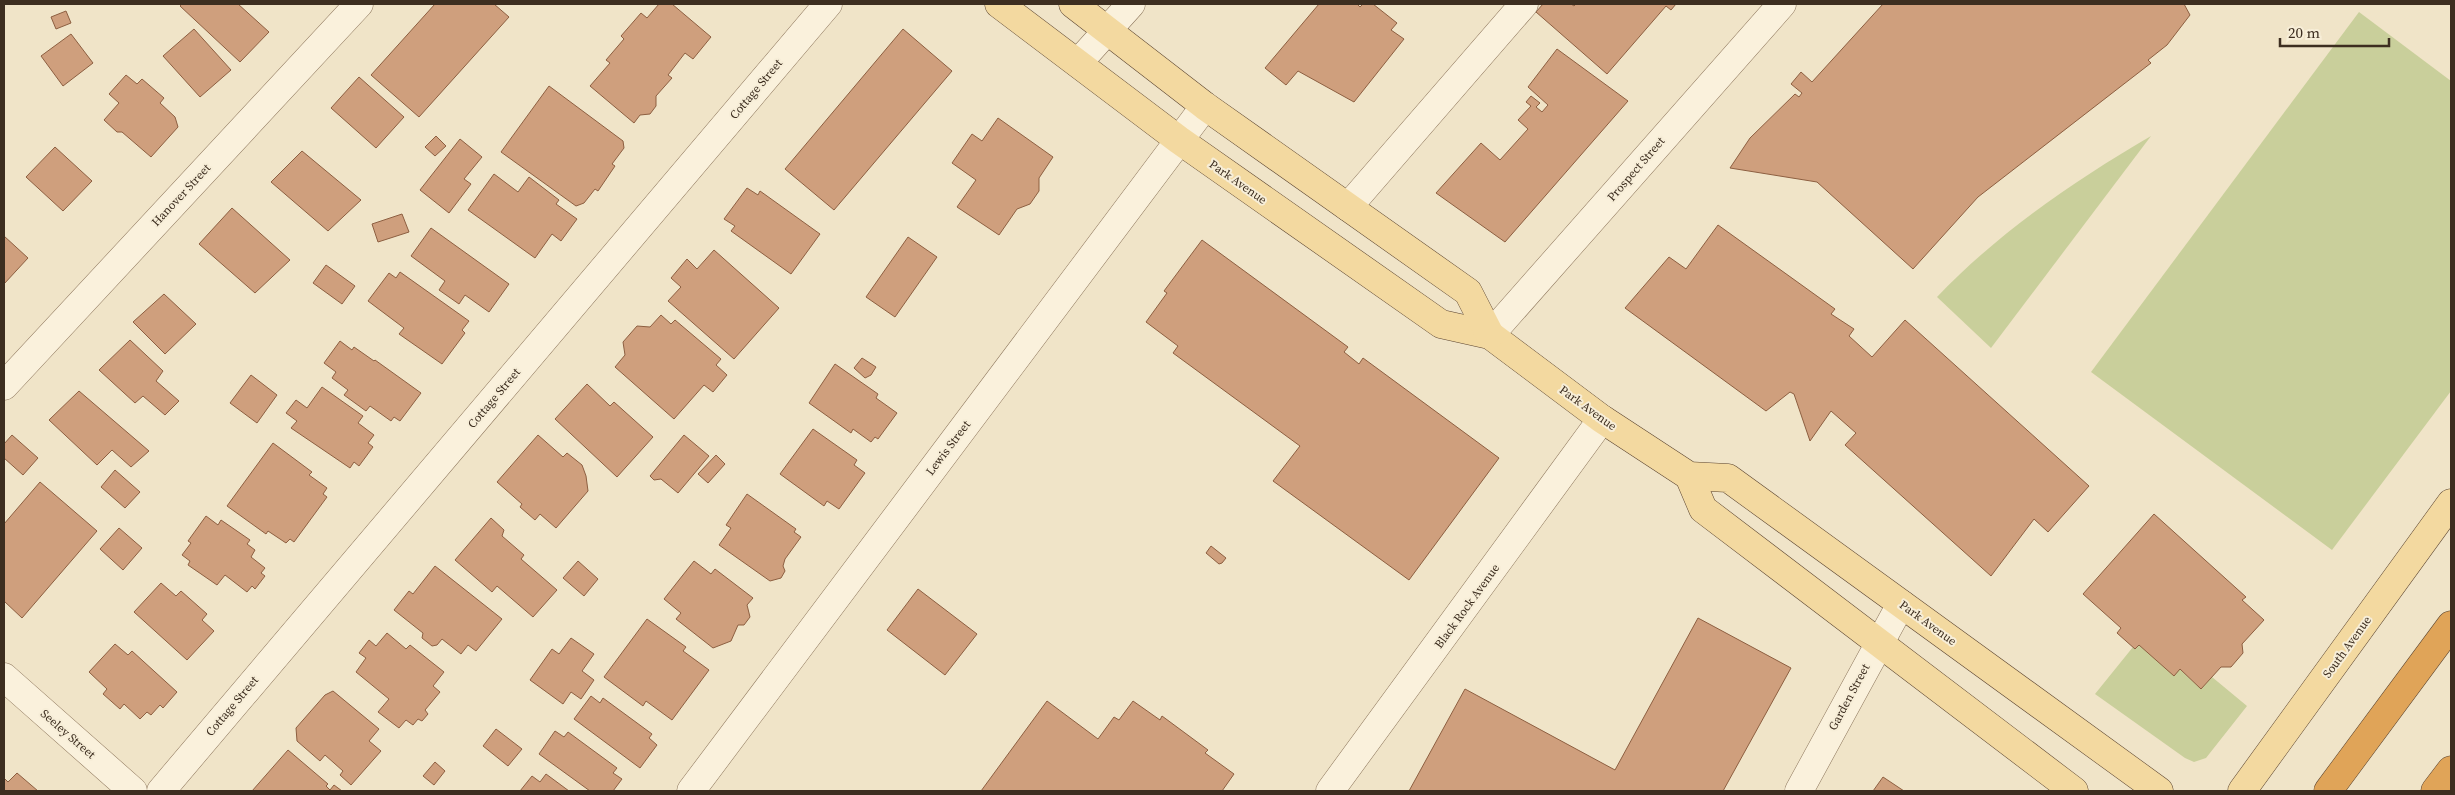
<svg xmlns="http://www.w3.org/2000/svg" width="2455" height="795" font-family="'Source Serif 4',serif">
<rect width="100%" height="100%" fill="#f0e4c8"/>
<g fill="#c9cf9b">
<path d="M2359,12L2451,81V391L2332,550L2091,372Z"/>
<path d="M2151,136L1991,348L1937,297C1999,232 2074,181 2151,136Z"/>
<path d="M2139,645L2180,669L2201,689L2212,677L2247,706L2206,758L2194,762L2185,758L2095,694L2133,647L2135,649Z"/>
</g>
<g fill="#cf9f7d" stroke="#8d5f41">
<path d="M182,4H238L269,32L240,62L180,6Z"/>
<path d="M435,4H494L509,17L419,117L371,75Z"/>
<path d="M659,4H672L711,37L693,59L685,53L668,75L672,78L656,96V106L650,114L640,115L634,123L590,86L610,63L606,60L624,39L621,36L641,13L647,18Z"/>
<path d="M1319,4H1357L1360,7L1363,4H1373L1397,23L1391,30L1404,39L1354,102L1298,71L1286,85L1265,68Z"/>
<path d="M1543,4H1571L1574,6L1576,4H1676L1671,10L1666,6L1607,74L1536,12Z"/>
<path d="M1883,4H2184L2190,15L2167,45L2148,60L2151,63L1978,197L1913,269L1817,182L1730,168L1750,138L1795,94L1799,97L1802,93L1791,84L1801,72L1812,82Z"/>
<path d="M66,11L71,23L56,29L51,17Z"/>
<path d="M194,29L231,70L200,97L163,56Z"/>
<path d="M903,29L952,71L834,210L785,169Z"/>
<path d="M71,34L93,63L63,86L41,56Z"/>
<path d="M1557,49L1628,101L1505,242L1436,193L1481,143L1500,160L1528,129L1518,120L1531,106L1526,102L1531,96L1540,103L1536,107L1542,112L1548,105L1528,87Z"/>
<path d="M126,75L137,84L142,79L164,98L160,103L175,117L178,127L151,157L122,132H117L104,120L119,103L109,94Z"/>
<path d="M359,77L404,117L376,148L331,108Z"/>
<path d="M549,86L623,141L624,148L612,164L615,166L598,191L595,189L584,203L576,206L501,152Z"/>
<path d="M998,118L1053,157L1039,178V191L1030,204L1017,209L999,235L957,207L976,180L952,163L972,134L982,141Z"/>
<path d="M436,136L446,146L435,156L425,147Z"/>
<path d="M460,139L482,157L464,179L471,184L449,213L420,190Z"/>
<path d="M55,147L92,181L63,211L26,177Z"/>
<path d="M302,151L361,200L328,231L271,182Z"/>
<path d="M494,174L518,192L529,177L559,200L556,204L577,219L561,241L552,234L535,258L468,210Z"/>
<path d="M747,188L758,195L760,191L820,234L791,274L731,231L735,226L724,219Z"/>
<path d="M232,208L290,260L255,293L199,244Z"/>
<path d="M402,214L409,232L378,242L372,224Z"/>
<path d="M1718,225L1835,309L1831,314L1854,329L1849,336L1872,357L1905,320L2089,486L2048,532L2034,519L1991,576L1845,445L1856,433L1831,411L1810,441L1794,394L1790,392L1766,411L1625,308L1669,257L1686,269Z"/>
<path d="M431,228L509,284L489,312L465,295L459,304L439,290L445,281L411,256Z"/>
<path d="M4,236L28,258L4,284Z"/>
<path d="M908,237L937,257L895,317L866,297Z"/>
<path d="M1202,240L1348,347L1344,352L1359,364L1363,358L1499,458L1409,580L1273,481L1300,446L1173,353L1178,346L1146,322L1167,293L1164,291Z"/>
<path d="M714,250L779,308L734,359L668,301L681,287L671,278L687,259L697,269Z"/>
<path d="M326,265L355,286L342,304L313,283Z"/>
<path d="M400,272L469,321L462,330L465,333L442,364L399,334L404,328L368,301L389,273L396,278Z"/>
<path d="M164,294L196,324L165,354L133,322Z"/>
<path d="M661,315L671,324L675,320L721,359L716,365L727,375L713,392L704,385L674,419L615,367L625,355L623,342L637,326L650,327Z"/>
<path d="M130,340L163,371L156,381L179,401L165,415L143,396L135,403L99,370Z"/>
<path d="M340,341L352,350L354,347L374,361L375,360L421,393L400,421L394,417L391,421L370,406L366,411L344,395L348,390L332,378L336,372L324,363Z"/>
<path d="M862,358L876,367L871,375L865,378L854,368Z"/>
<path d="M835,364L878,394L876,398L897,413L878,439L875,437L871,442L853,429L851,433L809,403Z"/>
<path d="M251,375L277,395L257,423L230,403Z"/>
<path d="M587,384L610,406L614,402L653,437L617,477L555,419Z"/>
<path d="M322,387L363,416L358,423L374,435L368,443L373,447L359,466L354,462L350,468L291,428L297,421L286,413L296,400L307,408Z"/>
<path d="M79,391L149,451L131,467L112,450L97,465L49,420Z"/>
<path d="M813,429L857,460L854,465L865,473L839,509L827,501L824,506L780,474Z"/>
<path d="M12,435L38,458L23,475L4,458V444Z"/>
<path d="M538,435L563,457L567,453L582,465L586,476L588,491L556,528L540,514L535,520L520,507L522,504L497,482Z"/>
<path d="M684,435L709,456L678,493L661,479L654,480L650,476Z"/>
<path d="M273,443L312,472L309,475L327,488L323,494L327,497L294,542L290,539L286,543L268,531L266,534L227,506Z"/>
<path d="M716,455L725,464L708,483L698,474Z"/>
<path d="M115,470L140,492L125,508L101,487Z"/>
<path d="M40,482L97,531L22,618L4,601V524Z"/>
<path d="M747,494L796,529L794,532L801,537L785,559L783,566L785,571L781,578L770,581L719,545L731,528L726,525Z"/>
<path d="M2154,514L2246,597L2242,600L2264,620L2242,644L2243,653L2231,667H2221L2201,689L2180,669L2174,676L2139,645L2135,649L2117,633L2121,628L2083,594Z"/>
<path d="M206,516L218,525L221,520L250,540L247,544L255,550L251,557L265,568L261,573L265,576L255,589L252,586L247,592L225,575L217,585L188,565L190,561L182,555L191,543L188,541Z"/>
<path d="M491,518L504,530L502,536L524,555L521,559L557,590L533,617L497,586L492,592L455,560Z"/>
<path d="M119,528L142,548L123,570L100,549Z"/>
<path d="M1211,546L1226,558L1222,563L1219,564L1206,553Z"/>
<path d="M578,561L598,579L584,596L563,578Z"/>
<path d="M694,561L711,574L715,569L753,598L747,605L750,617L744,625H738L731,641L713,648L676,619L681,613L664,599Z"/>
<path d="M435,566L502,619L476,651L468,645L461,654L442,639L437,645L432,646L422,638L423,633L394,610L409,591L413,594Z"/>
<path d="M161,583L176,596L181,591L207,614L202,620L214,631L187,660L134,612Z"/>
<path d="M918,589L977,634L945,675L887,630Z"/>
<path d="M1698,618L1791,668L1723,791H1409L1465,689L1615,770Z"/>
<path d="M647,619L686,647L683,651L709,670L672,720L646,701L643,706L604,677Z"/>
<path d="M387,633L406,649L410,645L444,672L433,686L440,692L425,710L428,714L422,721L418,719L413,725L406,720L399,728L378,712L389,699L356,672L366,658L359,653L369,640L376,646Z"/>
<path d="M571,638L594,654L582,671L594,680L581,699L571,692L563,704L530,680L552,649L559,654Z"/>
<path d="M115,644L128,655L132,651L177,692L163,708L160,705L151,715L147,712L140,719L124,704L120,709L103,694L107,689L89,672Z"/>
<path d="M333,691L379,729L369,741L381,751L351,785L340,775L343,771L325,755L320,761L297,741L296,728L325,695Z"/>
<path d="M591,696L600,703L603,698L652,734L649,738L657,745L640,768L574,719Z"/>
<path d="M1047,701L1098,739L1114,717L1119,720L1133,701L1160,720L1162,716L1208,750L1205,753L1234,774L1222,791H981Z"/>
<path d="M496,729L522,749L508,766L483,746Z"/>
<path d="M555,731L564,737L568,732L617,768L613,773L622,779L613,791H590L539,754Z"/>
<path d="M288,750L328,784L326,786L330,790L334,785L342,791H252Z"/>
<path d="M435,762L445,771L434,785L423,776Z"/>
<path d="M17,773L38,791H4V778L8,782Z"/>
<path d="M546,774L569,791H520L532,776L540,782Z"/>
<path d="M1883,777L1904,791H1873Z"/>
</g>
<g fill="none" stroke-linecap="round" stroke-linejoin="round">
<g stroke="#8d765c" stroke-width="29">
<g id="minor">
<path d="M1078,63L1131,4"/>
<path d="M1348,207L1524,4"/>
<path d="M1490,335L1782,4"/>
<path d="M4,386L359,4"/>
<path d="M4,677L133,791"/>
<path d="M161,791L828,4"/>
<path d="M691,791L1205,106"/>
<path d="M1330,791L1602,419"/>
<path d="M1799,791L1901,604"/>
</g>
</g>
<g stroke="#5b4430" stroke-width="29">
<g id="major">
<path d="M999,4L1179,140L1441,324L1490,335L1602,419L1689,476L1728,478L2159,791"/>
<path d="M1073,4L1205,106L1468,292L1490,335"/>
<path d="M1689,476L1703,509L2074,791"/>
<path d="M2242,791L2451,503"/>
</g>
</g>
<g stroke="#5b4430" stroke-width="29">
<g id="highway">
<path d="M2328,791L2451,625"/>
<path d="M2435,791L2451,770"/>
</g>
</g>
<use href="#minor" stroke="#faf1dc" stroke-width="28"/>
<use href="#major" stroke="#f3d9a0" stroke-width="28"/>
<use href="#highway" stroke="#e0a458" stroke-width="28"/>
</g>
<g text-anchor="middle" stroke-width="4" stroke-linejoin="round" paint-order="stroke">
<g font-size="12" fill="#3d2e20" stroke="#f7eed8">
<text transform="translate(756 89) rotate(-50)" y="4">Cottage Street</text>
<text transform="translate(1636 169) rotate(-49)" y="4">Prospect Street</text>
<text transform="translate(1238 182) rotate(35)" y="4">Park Avenue</text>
<text transform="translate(181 195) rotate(-47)" y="4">Hanover Street</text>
<text transform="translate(494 398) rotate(-50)" y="4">Cottage Street</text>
<text transform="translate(1588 408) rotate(36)" y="4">Park Avenue</text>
<text transform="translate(948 448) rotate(-53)" y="4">Lewis Street</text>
<text transform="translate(1467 606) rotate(-54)" y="4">Black Rock Avenue</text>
<text transform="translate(1928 623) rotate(36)" y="4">Park Avenue</text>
<text transform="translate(2347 647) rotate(-54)" y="4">South Avenue</text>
<text transform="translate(1849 697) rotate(-62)" y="4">Garden Street</text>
<text transform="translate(232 706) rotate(-50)" y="4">Cottage Street</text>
<text transform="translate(68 734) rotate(41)" y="4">Seeley Street</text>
</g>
</g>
<rect width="2455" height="795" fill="none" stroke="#3d2e20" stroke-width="10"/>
<path d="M2280 38v8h109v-8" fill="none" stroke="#3d2e20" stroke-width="2.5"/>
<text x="2288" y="38" font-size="15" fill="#3d2e20" stroke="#f7eed8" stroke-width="4" paint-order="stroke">20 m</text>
</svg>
